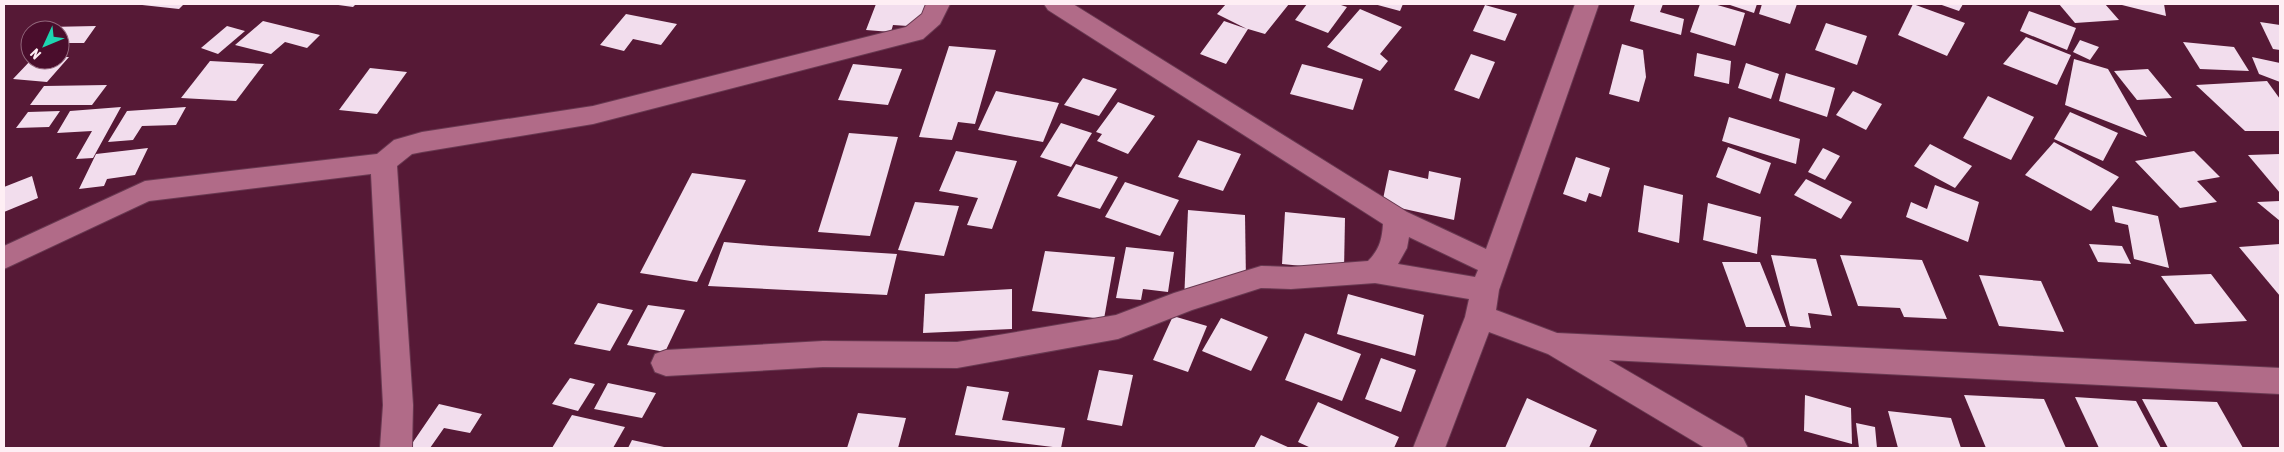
<svg xmlns="http://www.w3.org/2000/svg" width="2284" height="452" font-family="'Asap Condensed',sans-serif">
<rect width="100%" height="100%" fill="#561936"/>
<g fill="#f2dded">
<path d="M133,4H184L179,9Z"/>
<path d="M331,4H356L353,7Z"/>
<path d="M876,4H931L923,27L893,25L891,32L866,30Z"/>
<path d="M1226,4H1289L1265,34L1248,29L1226,64L1200,54L1224,21L1247,29L1217,14Z"/>
<path d="M1307,4H1338L1347,7L1328,33L1295,20Z"/>
<path d="M1374,4H1403L1400,11Z"/>
<path d="M1635,4H1663L1660,12L1684,19L1681,35L1630,21Z"/>
<path d="M1700,4H1714L1745,13L1735,46L1690,32Z"/>
<path d="M1727,4H1757L1754,13Z"/>
<path d="M1762,4H1797L1790,24L1759,14Z"/>
<path d="M1913,4L1965,23L1947,56L1898,35Z"/>
<path d="M1939,4H1963L1959,11Z"/>
<path d="M2059,4H2105L2119,20L2075,23Z"/>
<path d="M2118,4H2164L2166,16Z"/>
<path d="M1485,5L1517,14L1505,41L1473,31Z"/>
<path d="M1360,9L1402,27L1380,54L1388,61L1380,71L1327,47Z"/>
<path d="M2029,11L2076,28L2067,50L2020,31Z"/>
<path d="M626,14L677,24L661,45L633,39L624,51L600,45Z"/>
<path d="M263,21L320,35L307,48L285,42L271,54L235,45Z"/>
<path d="M2260,22L2280,25V50L2273,49Z"/>
<path d="M1826,23L1867,36L1857,65L1815,50Z"/>
<path d="M96,26L84,43H60V30H45L48,27Z"/>
<path d="M227,26L245,31L218,54L201,48Z"/>
<path d="M2026,37L2071,55L2057,85L2003,64Z"/>
<path d="M2080,40L2099,47L2090,60L2073,52Z"/>
<path d="M2183,42L2234,47L2249,71L2200,69Z"/>
<path d="M1622,44L1643,50L1646,77L1639,102L1609,94Z"/>
<path d="M949,46L996,50L975,124L958,122L952,140L919,137Z"/>
<path d="M1697,53L1731,61L1729,84L1694,76Z"/>
<path d="M1471,54L1495,62L1479,99L1454,90Z"/>
<path d="M60,57H69L47,82L13,79L31,60H60Z"/>
<path d="M2252,57L2280,63V82L2259,74Z"/>
<path d="M2074,59L2108,69L2147,137L2065,105Z"/>
<path d="M210,61L264,64L236,101L181,98Z"/>
<path d="M1746,63L1779,74L1771,99L1738,88Z"/>
<path d="M853,64L902,69L888,105L838,100Z"/>
<path d="M1302,64L1363,79L1353,110L1290,94Z"/>
<path d="M370,68L407,72L377,114L339,110Z"/>
<path d="M2148,69L2172,98L2137,100L2114,71Z"/>
<path d="M1786,73L1835,88L1827,117L1779,101Z"/>
<path d="M1083,78L1117,89L1099,116L1064,105Z"/>
<path d="M2267,81L2280,99V131H2245L2196,85Z"/>
<path d="M107,85L92,105H30L44,86Z"/>
<path d="M996,91L1059,103L1043,142L978,130Z"/>
<path d="M1853,91L1882,104L1866,130L1836,115Z"/>
<path d="M1988,96L2034,117L2011,160L1963,138Z"/>
<path d="M1118,102L1155,116L1128,154L1097,141L1102,134L1096,132Z"/>
<path d="M121,107L93,158L76,159L92,131L57,133L70,111Z"/>
<path d="M186,107L176,125L142,126L133,140L108,142L127,111Z"/>
<path d="M60,111L49,127L16,128L28,112Z"/>
<path d="M2070,112L2118,133L2103,161L2054,139Z"/>
<path d="M1729,117L1800,139L1796,164L1722,141Z"/>
<path d="M1061,123L1092,133L1071,167L1040,157Z"/>
<path d="M849,133L898,137L870,236L818,232Z"/>
<path d="M1198,140L1241,154L1223,191L1178,177Z"/>
<path d="M2054,142L2119,177L2091,211L2025,175Z"/>
<path d="M1930,144L1972,166L1955,188L1914,166Z"/>
<path d="M1728,147L1771,163L1760,194L1716,177Z"/>
<path d="M148,148L135,175L107,179L104,186L79,189L96,154Z"/>
<path d="M1823,148L1840,156L1825,180L1808,172Z"/>
<path d="M956,151L1017,161L992,229L967,225L978,198L939,191Z"/>
<path d="M2194,151L2220,177L2197,181L2217,202L2180,208L2135,161Z"/>
<path d="M2280,154V193L2248,155Z"/>
<path d="M1576,157L1610,168L1601,197L1589,193L1586,202L1563,194Z"/>
<path d="M1076,164L1118,177L1100,209L1057,196Z"/>
<path d="M1389,170L1428,179L1429,171L1461,178L1454,220L1382,204Z"/>
<path d="M692,173L746,180L697,282L640,273Z"/>
<path d="M32,176L38,198L4,212V187Z"/>
<path d="M1806,179L1852,202L1841,219L1794,195Z"/>
<path d="M1125,182L1179,200L1160,236L1105,217Z"/>
<path d="M1644,185L1683,195L1679,243L1638,232Z"/>
<path d="M1935,185L1979,202L1968,242L1906,217L1911,202L1927,209Z"/>
<path d="M2280,201V221L2257,202Z"/>
<path d="M915,202L959,206L944,256L898,250Z"/>
<path d="M1708,203L1761,217L1757,254L1703,240Z"/>
<path d="M2112,206L2158,216L2169,268L2134,259L2128,225L2115,222Z"/>
<path d="M1188,210L1245,215L1246,282L1184,301Z"/>
<path d="M1285,212L1345,218L1344,270L1282,264Z"/>
<path d="M724,242L771,246L897,254L887,295L708,286Z"/>
<path d="M2089,244L2122,246L2131,264L2098,262Z"/>
<path d="M2280,244V296L2239,247Z"/>
<path d="M1126,247L1174,252L1168,292L1143,289L1141,300L1116,298Z"/>
<path d="M1045,251L1115,257L1104,319L1032,311Z"/>
<path d="M1771,255L1816,259L1832,316L1808,313L1811,328L1790,326Z"/>
<path d="M1840,255L1922,260L1947,319L1904,317L1900,308L1858,306Z"/>
<path d="M1722,262H1760L1786,327H1746Z"/>
<path d="M2211,274L2247,321L2195,324L2161,276Z"/>
<path d="M1979,275L2041,281L2064,332L1999,326Z"/>
<path d="M1012,289V329L923,333L925,294Z"/>
<path d="M1348,294L1424,315L1415,356L1337,334Z"/>
<path d="M598,303L633,310L610,351L574,344Z"/>
<path d="M648,305L685,310L665,352L627,345Z"/>
<path d="M1173,316L1207,326L1188,372L1153,360Z"/>
<path d="M1221,318L1268,337L1251,371L1202,351Z"/>
<path d="M1305,333L1361,354L1342,401L1285,380Z"/>
<path d="M1381,358L1416,370L1401,412L1365,399Z"/>
<path d="M1099,370L1133,375L1122,426L1087,420Z"/>
<path d="M570,378L595,384L578,411L552,404Z"/>
<path d="M608,383L656,393L642,418L594,409Z"/>
<path d="M967,386L1009,392L1002,420L1065,428L1061,448L955,435Z"/>
<path d="M1805,395L1851,408L1852,444L1804,431Z"/>
<path d="M1964,395L2044,399L2066,448H1986Z"/>
<path d="M2075,397L2136,401L2161,448H2099Z"/>
<path d="M1527,398L1597,430L1589,448H1505Z"/>
<path d="M2142,399L2217,402L2243,448H2168Z"/>
<path d="M1318,402L1399,437L1394,448H1311L1298,442Z"/>
<path d="M439,404L482,414L470,433L444,428L430,448H409Z"/>
<path d="M1888,411L1951,418L1961,448H1898Z"/>
<path d="M858,413L906,418L898,448H847Z"/>
<path d="M572,415L625,427L613,448H552Z"/>
<path d="M1856,423L1875,427L1877,448H1859Z"/>
<path d="M1261,435L1290,448H1254Z"/>
<path d="M632,440L664,447V448H628Z"/>
</g>
<g fill="none" stroke-linecap="round" stroke-linejoin="round">
<g stroke="#683951" stroke-width="2">
<g id="minor">
<path d="M926,4H950L940,24L923,39L593,124L422,152L412,154L397,166L413,405L412,448H380L383,405L371,174L149,201L4,269V246L145,181L377,154L394,140L422,132L593,106L906,27L922,14Z"/>
<path d="M1044,4H1073L1407,212L1486,249L1575,4H1599L1499,290L1496,310L1557,333L2280,368V394L1609,360L1743,438L1748,448H1705L1548,354L1489,332L1445,448H1413L1465,317L1469,299L1375,283L1291,289L1261,288L1192,310L1118,339L957,368L823,367L666,376L655,372L651,363L655,354L666,350L823,341L957,342L1116,315L1174,293L1261,266L1291,267L1368,261C1379,250 1382,240 1383,224L1048,10ZM1409,237L1478,270L1475,277L1398,264L1407,248Z"/>
</g>
</g>
<use href="#minor" fill="#b16b88" fill-rule="evenodd"/>
</g>
<rect width="2284" height="452" fill="none" stroke="#feeef4" stroke-width="10"/>
<g transform="translate(45 45) rotate(226)"><circle r="24" fill="#4a0d2c" stroke="#92677c"/>
<path d="M0-4L9 19L0 12L-9 19Z" fill="#1ed5b0"/>
<text y="-8" font-size="14" font-weight="bold" text-anchor="middle" fill="#feeef4">N</text>
</g>
</svg>
